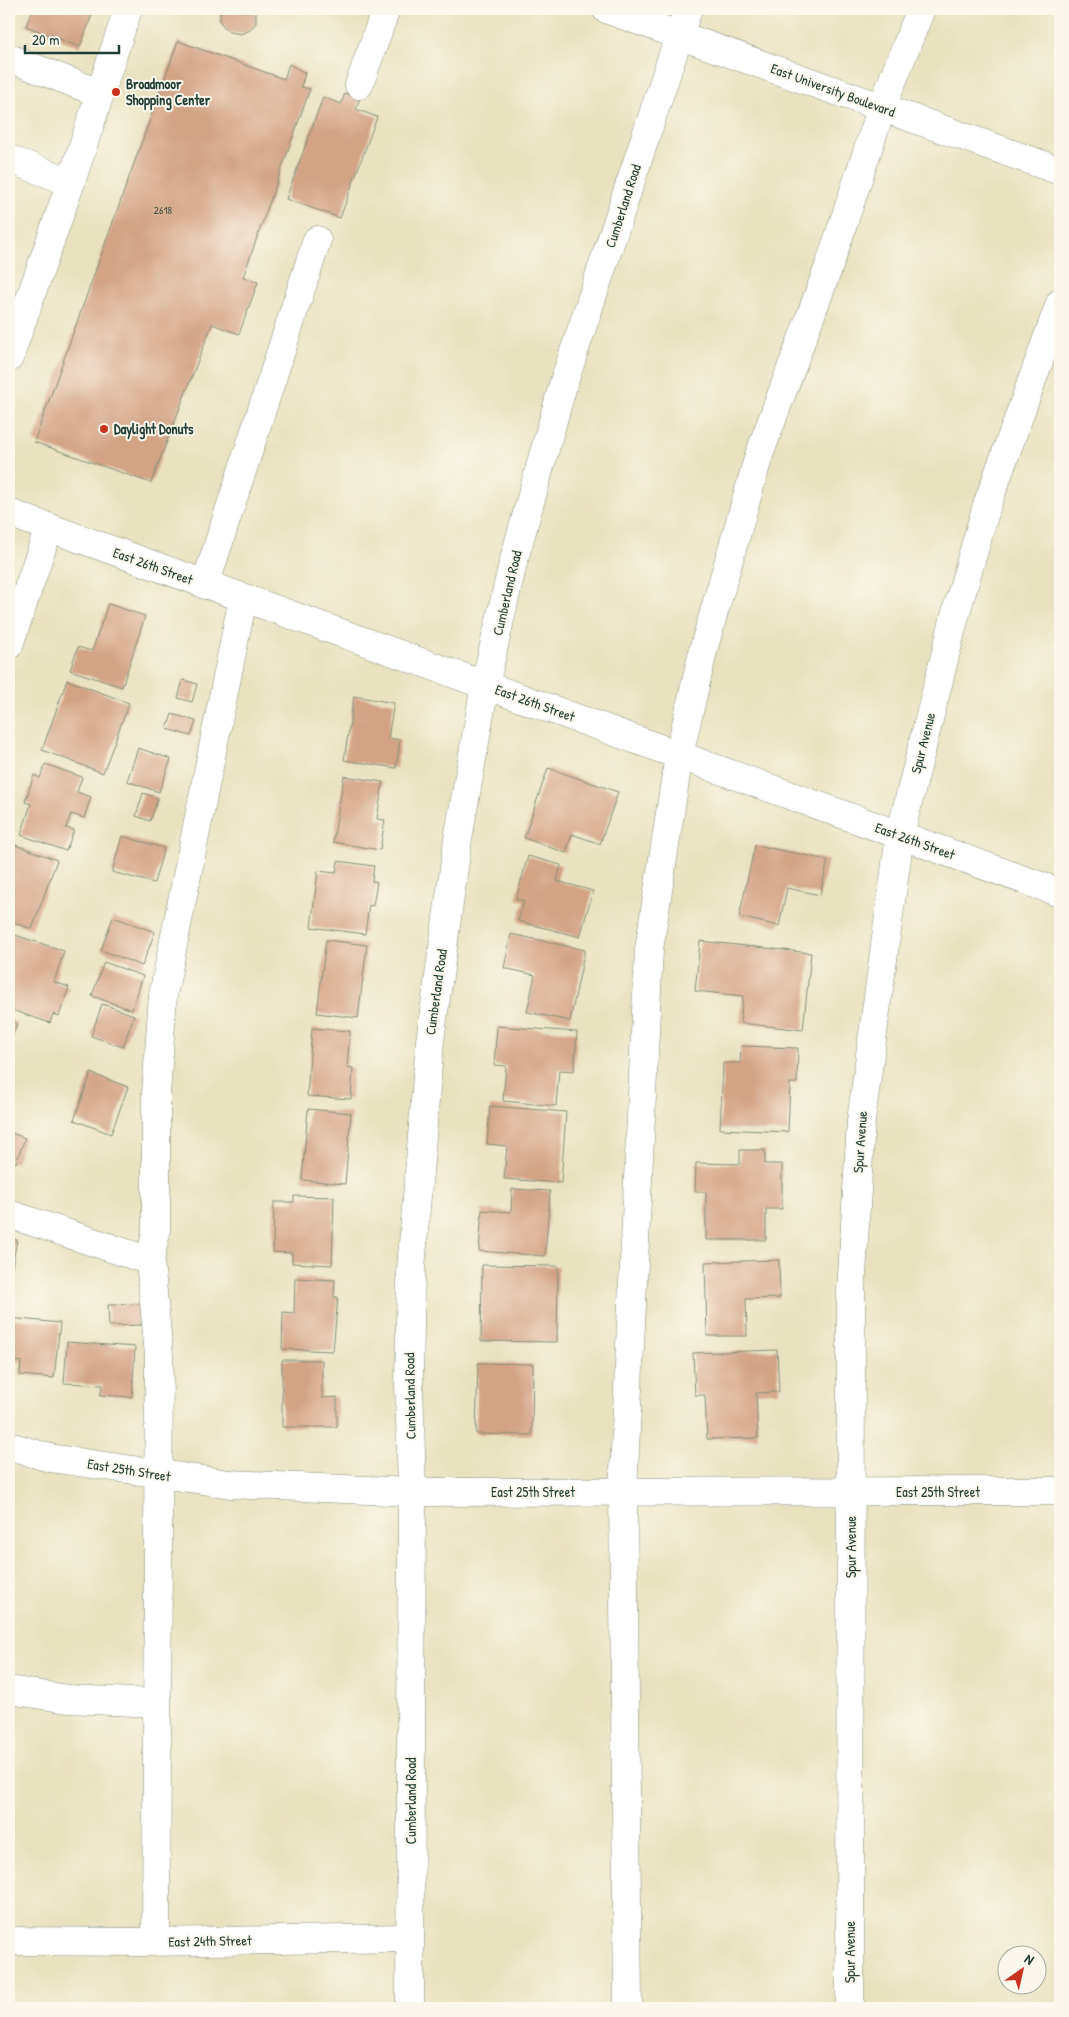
<svg xmlns="http://www.w3.org/2000/svg" width="1069" height="2017" font-family="'Patrick Hand',sans-serif">
<rect width="100%" height="100%" fill="#fbf7ec"/>
<filter id="ink" filterUnits="userSpaceOnUse"><feTurbulence type="fractalNoise" baseFrequency=".02" numOctaves="2"/><feDisplacementMap in="SourceGraphic" scale="10" xChannelSelector="R" yChannelSelector="G"/><feConvolveMatrix kernelMatrix="1 2 1 2 8 2 1 2 1" color-interpolation-filters="sRGB"/></filter>
<filter id="wash" filterUnits="userSpaceOnUse"><feTurbulence type="fractalNoise" baseFrequency=".0096" numOctaves="4" result="noise"/><feDisplacementMap in="SourceGraphic" scale="20" xChannelSelector="R" yChannelSelector="G"/><feGaussianBlur stdDeviation="1.12" result="paint"/><feColorMatrix in="noise" values="0 0 0 0 0 0 0 0 0 0 0 0 0 0 0 0 0 1.4 0 .05"/><feComposite in="paint" operator="in"/></filter>
<g filter="url(#wash)">
<rect width="100%" height="100%" fill="#e9e2c1"/>
<g id="blocks">
<g fill="#d3a384">
<path d="M33,9H103L101,13L93,12L80,47L26,26Z"/>
<path d="M220,9H256V23L250,30L241,34L229,32L220,22Z"/>
<path d="M178,41L284,79L289,64L305,73L301,87L310,89L243,277L258,282L239,334L212,324L151,483L34,442Z"/>
<path d="M345,93L360,98L356,109L377,117L340,218L286,199L323,97L341,104Z"/>
<path d="M108,604L145,616L122,687L70,670L78,647L92,651Z"/>
<path d="M67,680L129,703L103,773L42,750Z"/>
<path d="M183,680L197,684L192,702L178,698Z"/>
<path d="M354,696L394,703L388,738L400,740L396,768L344,760Z"/>
<path d="M172,714L196,721L191,736L167,729Z"/>
<path d="M138,748L171,759L159,792L127,781Z"/>
<path d="M45,764L82,777L77,792L91,797L84,818L71,814L66,828L74,830L66,851L21,835L31,804L25,802L34,775L40,778Z"/>
<path d="M548,768L618,792L600,844L572,834L566,853L524,838Z"/>
<path d="M344,776L383,782L377,819L385,820L380,850L333,842Z"/>
<path d="M143,793L158,798L150,821L136,816Z"/>
<path d="M122,836L164,848L154,883L112,872Z"/>
<path d="M10,843L57,860L32,929L9,921Z"/>
<path d="M755,845L828,860L820,895L787,888L779,926L739,917Z"/>
<path d="M528,856L561,865L557,881L593,891L580,937L518,921L524,901L516,899Z"/>
<path d="M338,861L374,866L372,881L377,882L373,906L369,905L365,934L311,927L318,871L336,873Z"/>
<path d="M113,917L155,932L142,966L101,950Z"/>
<path d="M9,933L64,951L54,982L69,987L59,1016L53,1014L50,1023L9,1009Z"/>
<path d="M511,934L585,950L570,1021L527,1012L535,975L504,968Z"/>
<path d="M326,940L367,945L358,1018L317,1013Z"/>
<path d="M700,941L811,953L803,1030L740,1023L743,996L695,991Z"/>
<path d="M104,962L143,976L132,1010L92,996Z"/>
<path d="M102,1004L134,1015L123,1047L91,1036Z"/>
<path d="M9,1020L17,1023L9,1047Z"/>
<path d="M497,1026L577,1032L574,1071L559,1070L556,1106L503,1101L506,1066L494,1065Z"/>
<path d="M312,1028L350,1031L347,1067L353,1068L351,1099L307,1096Z"/>
<path d="M741,1046L798,1048L797,1083H790L788,1132L720,1129L723,1063H740Z"/>
<path d="M91,1073L128,1087L111,1134L74,1120Z"/>
<path d="M490,1106L566,1112L561,1183L504,1179L507,1146L487,1144Z"/>
<path d="M308,1109L351,1113L345,1184L302,1180Z"/>
<path d="M9,1132L25,1138L16,1163L9,1161Z"/>
<path d="M740,1150H765V1164H782V1209H766V1240H706V1192H695L696,1163L740,1164Z"/>
<path d="M512,1189L550,1191L545,1256L479,1251L482,1210L511,1212Z"/>
<path d="M294,1196L334,1197L332,1265L292,1263V1253L273,1252L274,1202H294Z"/>
<path d="M9,1239L17,1240L10,1278H9Z"/>
<path d="M779,1260L780,1298L746,1299L747,1336H707L705,1262Z"/>
<path d="M482,1265L558,1266L557,1342L481,1341Z"/>
<path d="M295,1278L335,1280L334,1297H338L333,1351L282,1349L283,1312L294,1313Z"/>
<path d="M141,1304L142,1325L109,1326L108,1305Z"/>
<path d="M9,1318L60,1323L54,1378L20,1375L21,1362L9,1360Z"/>
<path d="M67,1342L135,1347L132,1397L100,1395L103,1385L64,1383Z"/>
<path d="M777,1350L779,1392L756,1393L758,1438L707,1439L705,1395H695L693,1353Z"/>
<path d="M282,1360H322V1398L337,1397V1427H282Z"/>
<path d="M478,1363L533,1364L532,1435L476,1434Z"/>
</g>
</g>
</g>
<g filter="url(#ink)">
<use href="#blocks" fill-opacity="0" stroke="#84907a" stroke-width="1"/>
<g fill="none" stroke-linecap="round" stroke-linejoin="round">
<g stroke="#84907a" stroke-width="29">
<g id="minor">
<path d="M9,58L99,93"/>
<path d="M359,85L386,9"/>
<path d="M9,159L71,182"/>
<path d="M9,358L71,182L128,9"/>
<path d="M9,513L1060,893"/>
<path d="M205,585L317,240"/>
<path d="M9,645L49,527"/>
<path d="M9,1214L150,1261"/>
<path d="M9,1446L50,1458L230,1484L412,1492L1060,1491"/>
<path d="M9,1690L68,1699L156,1703"/>
<path d="M9,1941L143,1942L410,1938"/>
<path d="M156,1941L159,1355L150,1261L156,1232V1094L163,995L243,598"/>
<path d="M410,2008L412,1492L409,1382L411,1268L430,1041L458,839L485,685L513,563L563,385L688,9"/>
<path d="M628,2008L623,1492L649,949L679,755L704,647L759,455L829,266L882,107L921,9"/>
<path d="M850,2008L851,1293L861,1121L900,835L955,616L987,505L1060,303"/>
</g>
</g>
<g stroke="#84907a" stroke-width="29">
<path id="major" d="M606,9L1060,171"/>
</g>
<use href="#minor" stroke="#fff" stroke-width="28"/>
<use href="#major" stroke="#fff" stroke-width="28"/>
</g>
</g>
<g fill="#c8321e" stroke="#fbf7ec" stroke-width="2">
<circle cx="116" cy="92" r="5"/>
<circle cx="104" cy="429" r="5"/>
</g>
<g text-anchor="middle" stroke-width="4" stroke-linejoin="round" paint-order="stroke">
<g font-size="11" fill="#4c5648">
<text x="163" y="214">2618</text>
</g>
<g font-size="14" font-weight="bold" fill="#1f3d34" stroke="#fbf7ec" text-anchor="start">
<text x="126" y="89">Broadmoor<tspan x="126" dy="16">Shopping Center</tspan></text>
<text x="114" y="434">Daylight Donuts</text>
</g>
<g font-size="14" fill="#1f3d34" stroke="#fbf7ec">
<text transform="translate(833 90) rotate(20)" y="5">East University Boulevard</text>
<text transform="translate(623 206) rotate(-72)" y="5">Cumberland Road</text>
<text transform="translate(153 566) rotate(20)" y="5">East 26th Street</text>
<text transform="translate(507 593) rotate(-77)" y="5">Cumberland Road</text>
<text transform="translate(535 703) rotate(20)" y="5">East 26th Street</text>
<text transform="translate(923 743) rotate(-76)" y="5">Spur Avenue</text>
<text transform="translate(915 841) rotate(20)" y="5">East 26th Street</text>
<text transform="translate(436 992) rotate(-82)" y="5">Cumberland Road</text>
<text transform="translate(860 1142) rotate(-86)" y="5">Spur Avenue</text>
<text transform="translate(410 1396) rotate(-91)" y="5">Cumberland Road</text>
<text transform="translate(129 1470) rotate(9)" y="5">East 25th Street</text>
<text x="533" y="1497">East 25th Street</text>
<text x="938" y="1497">East 25th Street</text>
<text transform="translate(851 1547) rotate(-90)" y="5">Spur Avenue</text>
<text transform="translate(411 1801) rotate(-90)" y="5">Cumberland Road</text>
<text transform="translate(210 1941) rotate(-1)" y="5">East 24th Street</text>
<text transform="translate(850 1952) rotate(-90)" y="5">Spur Avenue</text>
</g>
</g>
<rect width="1069" height="2017" fill="none" stroke="#fbf7ec" stroke-width="30"/>
<g transform="translate(1022 1970) rotate(34)"><circle r="24" fill="#fbf7ec" stroke="#a3ada2"/>
<path d="M0-4L9 19L0 12L-9 19Z" fill="#c8321e"/>
<text y="-8" font-size="14" font-weight="bold" text-anchor="middle" fill="#1f3d34">N</text>
</g>
<path d="M25 45v8h94v-8" fill="none" stroke="#1f3d34" stroke-width="2.5"/>
<text x="32" y="45" font-size="15" fill="#1f3d34" stroke="#fbf7ec" stroke-width="4" paint-order="stroke">20 m</text>
</svg>
